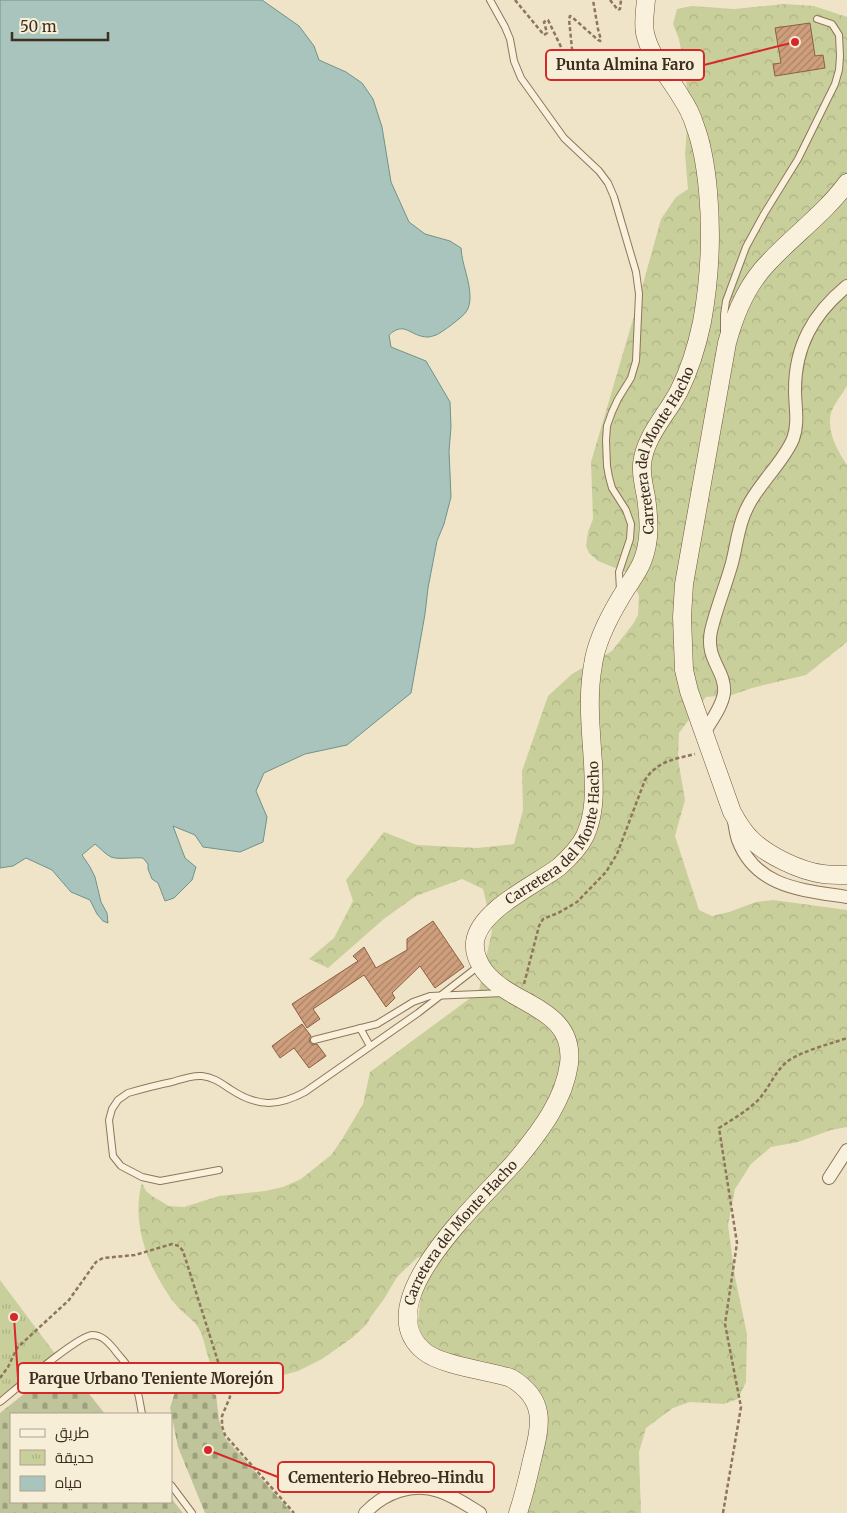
<svg xmlns="http://www.w3.org/2000/svg" width="847" height="1513" font-family="Merriweather,Cairo,serif">
<defs>
<pattern id="forest-crowns" width="20" height="18" patternUnits="userSpaceOnUse" patternTransform="scale(1.25)"><rect width="20" height="18" fill="#c9cf9b"/><path d="M2 6a3 3 0 1 1 6 0M12 15a3 3 0 1 1 6 0" fill="none" stroke="#aeb285"/></pattern>
<pattern id="cemetery-stones" width="16" height="16" patternUnits="userSpaceOnUse" patternTransform="scale(1.25)"><rect width="16" height="16" fill="#bfc49a"/><path d="M2 7V4a2 2 0 0 1 4 0v3zM10 15v-3a2 2 0 0 1 4 0v3z" fill="#9ca07d"/></pattern>
<pattern id="park-tufts" width="24" height="20" patternUnits="userSpaceOnUse" patternTransform="scale(1.25)"><rect width="24" height="20" fill="#c9cf9b"/><path d="M3 7l-1-3M5 7V3M7 7l1-3M15 17l-1-3M17 17v-4M19 17l1-3" fill="none" stroke="#aeb285"/></pattern>
<pattern id="building-hatch" width="6" height="6" patternUnits="userSpaceOnUse" patternTransform="scale(1.25)"><rect width="6" height="6" fill="#cf9f7d"/><path d="M-1 1l2-2M0 6l6-6M5 7l2-2" fill="none" stroke="#a98266"/></pattern>
</defs>
<rect width="100%" height="100%" fill="#f0e4c8"/>
<path fill="url(#forest-crowns)" d="M785,4L814,6L847,17V386C842,394 836,402 832,410C825,429 837,450 847,465V642L806,675L752,688L732,695L706,697L679,733L678,759L685,800L675,836L699,910L712,916L729,912L756,902L773,900L847,910V1127L831,1130L798,1142L771,1147L751,1164L735,1189L728,1225L735,1277L747,1334L746,1382L738,1399L724,1404L690,1402L673,1408L646,1428L639,1452L641,1513H525L538,1414L510,1369L482,1361L447,1355L428,1344L418,1335C417,1302 425,1282 435,1251L417,1258L397,1277L384,1299L370,1318L367,1324L352,1338L322,1359L298,1371L280,1376L258,1379L240,1376L210,1363C206,1352 204,1337 198,1327C192,1318 182,1313 176,1305C150,1272 130,1225 142,1183L146,1191L152,1196L169,1206L184,1207L219,1196L265,1191L283,1187L301,1179L331,1155L341,1141L363,1104L370,1072L469,999L479,990L492,931L489,914L483,889L462,879L416,896L385,918L328,968L309,959L334,938L353,901L346,880L384,832L417,845L477,848L514,844L523,810L522,771L548,696L572,674L612,651L633,624L638,615L639,596L630,574L598,561L589,553L586,546L588,532L593,519L591,462L636,309L661,219L676,197L688,189L685,154L689,100L683,61L679,39L673,24L677,9L692,6L734,9Z"/>
<g fill="url(#cemetery-stones)">
<path d="M64,1362L105,1414H11V1502H171V1498L183,1513H0V1413Z"/>
<path d="M178,1382L216,1395L219,1420L225,1438L292,1513H205L178,1447L170,1408Z"/>
</g>
<path fill="url(#park-tufts)" d="M0,1280L56,1355L0,1400Z"/>
<path fill="#a9c4bc" stroke="#6f938a" d="M0,0H262L299,26L314,46L319,60L346,72L362,83L373,99L382,127L391,182L409,222L425,234L450,241L461,248C462,265 470,280 470,297C470,302 469,308 466,312C464,316 440,334 436,335C433,336 430,337 428,337C410,337 405,320 389,335L391,347L426,361L450,402L451,427L449,451L451,497L444,524L437,541L428,588L425,614L411,693L347,745L305,754L264,773L256,791L267,817L263,842L240,852L203,847L195,835L173,826L185,858L196,867L192,880L174,898L165,901L158,883L152,879L148,869V864L143,858C133,857 119,860 111,857C105,854 100,848 95,844L82,855L90,867L95,877L101,902L107,913L108,923L103,921L97,914L90,900L71,892L52,870L26,858L13,866L0,868Z"/>
<g fill="url(#building-hatch)" stroke="#8d5f41">
<path d="M810,23L815,56L823,55L825,68L775,76L773,64L781,63L775,28Z"/>
<path d="M433,921L464,967L435,988L420,966L392,993L395,998L386,1007L364,975L313,1009L320,1019L307,1028L292,1004L358,961L353,956L364,947L376,968L407,950V939Z"/>
<path d="M302,1024L311,1036L309,1039L310,1043L313,1045L317,1044L326,1056L309,1068L294,1048L280,1058L272,1046Z"/>
</g>
<g fill="none" stroke-linecap="round" stroke-linejoin="round">
<g stroke="#8d765c" stroke-width="8">
<g id="service">
<path d="M490,0L505,27L510,39L514,61L521,78L564,138L599,171L608,183L614,197L636,272L639,294L636,361L631,378L618,399L612,412L607,426L606,440L607,466L609,477L612,488L626,510L631,524L630,539L619,572L620,590"/>
<path d="M724,330V315L726,301L746,247L764,214L798,159L835,84L839,70L840,56L839,35L832,24L817,19"/>
<path d="M360,1028L370,1046"/>
<path d="M314,1040L377,1024L413,1002L430,996L504,993"/>
<path d="M219,1170L160,1181L142,1177L121,1166L113,1156L109,1120L112,1109L118,1100L128,1093C142,1089 157,1085 172,1082C182,1079 192,1075 202,1076C213,1077 221,1083 230,1089C257,1107 277,1107 305,1092L418,1013L480,965"/>
<path d="M0,1402C15,1390 77,1336 92,1335C102,1335 108,1342 114,1349C118,1355 124,1360 128,1367C137,1381 139,1398 142,1414"/>
<path d="M171,1485L192,1513"/>
</g>
</g>
<g stroke="#8d765c" stroke-width="14">
<g id="minor">
<path d="M704,733C711,721 722,707 724,693C726,670 705,660 711,631C716,609 726,585 732,563C737,544 738,525 747,508C758,484 783,463 793,439C799,423 795,407 795,390C795,346 813,314 847,286"/>
<path d="M734,821C735,827 736,834 738,840C756,888 803,890 847,897"/>
<path d="M829,1178L847,1150"/>
<path d="M365,1513C384,1493 412,1482 439,1491C454,1496 467,1505 480,1513"/>
</g>
</g>
<g stroke="#6f573f" stroke-width="19">
<g id="secondary">
<path d="M847,183C824,214 795,234 769,262C747,284 735,313 727,343L684,584L682,617L684,670L689,691L732,812C737,821 742,830 750,838C766,855 800,871 823,874C831,875 839,875 847,875"/>
<path id="s1" d="M518,1513C524,1495 528,1478 532,1460C541,1424 547,1400 511,1378C489,1371 441,1365 425,1352C362,1302 489,1194 519,1157C541,1130 564,1100 569,1064C576,1004 504,1006 481,966C477,959 474,951 475,942C479,910 535,885 559,867C569,858 579,848 585,836C596,812 594,788 593,763C591,731 587,697 593,665C596,641 609,617 621,597C628,585 637,574 642,562C651,540 649,519 646,497C644,486 641,475 642,464C645,436 666,416 679,391C690,369 697,346 702,322C710,278 712,235 708,191C706,169 703,147 695,126C692,116 687,106 681,97C669,76 650,57 645,33C643,22 645,11 646,0"/>
</g>
</g>
<g stroke="#8d765c" stroke-width="2.5" stroke-dasharray="4 2.5" stroke-linecap="butt">
<path d="M515,0L544,35L547,33L544,22L547,20H548L563,51L567,54L571,52L572,49L569,19L570,16L572,17L598,40L600,41L601,40L598,29L593,0"/>
<path d="M610,0L618,10L620,9L621,0"/>
<path d="M524,984L539,926L543,919L558,913L577,902L606,872L617,854L645,780C657,761 675,759 695,754"/>
<path d="M0,1378L8,1367L17,1348L69,1300L96,1262L103,1258L135,1255L172,1244L179,1246L183,1251L221,1371L229,1388L230,1397L222,1416V1426L225,1435L294,1513"/>
<path d="M723,1513L741,1407L725,1324L737,1243L719,1128C733,1119 749,1110 760,1098C770,1086 776,1070 788,1061C802,1051 830,1044 847,1038"/>
</g>
<use href="#service" stroke="#faf1dc" stroke-width="6"/>
<use href="#minor" stroke="#faf1dc" stroke-width="12"/>
<use href="#secondary" stroke="#faf1dc" stroke-width="18"/>
</g>
<g text-anchor="middle" stroke-width="4" stroke-linejoin="round" paint-order="stroke">
<g font-size="14" fill="#3d2e20" stroke="#f7eed8">
<text dy="5" stroke="none"><textPath href="#s1" startOffset="1311">Carretera del Monte Hacho</textPath></text>
<text dy="5" stroke="none"><textPath href="#s1" startOffset="892">Carretera del Monte Hacho</textPath></text>
<text dy="5" stroke="none"><textPath href="#s1" startOffset="381">Carretera del Monte Hacho</textPath></text>
</g>
</g>
<path fill="none" stroke="#d62828" stroke-width="2" d="M795 42L704 65M14 1317L18 1378M208 1450L278 1477"/>
<g fill="#d62828" stroke="#f7eed8" stroke-width="2">
<circle cx="795" cy="42" r="5"/>
<circle cx="14" cy="1317" r="5"/>
<circle cx="208" cy="1450" r="5"/>
</g>
<g fill="#f7eed8" stroke="#d62828" stroke-width="2">
<rect x="546" y="50" width="158" height="30" rx="5"/>
<rect x="18" y="1363" width="265" height="30" rx="5"/>
<rect x="278" y="1462" width="216" height="30" rx="5"/>
</g>
<g font-size="15" text-anchor="middle" font-weight="bold" fill="#3d2e20">
<text x="625" y="70">Punta Almina Faro</text>
<text x="151" y="1384">Parque Urbano Teniente Morejón</text>
<text x="386" y="1483">Cementerio Hebreo-Hindu</text>
</g>
<rect x="10" y="1413" width="162" height="90" fill="#f7eed8" stroke="#ada18e"/>
<rect x="20" y="1429" width="25" height="8" fill="#faf1dc" stroke="#ada18e"/>
<text x="55" y="1438" font-size="15" fill="#3d2e20">طريق</text>
<rect x="20" y="1450" width="25" height="15" fill="url(#park-tufts)" stroke="#ada18e"/>
<text x="55" y="1463" font-size="15" fill="#3d2e20">حديقة</text>
<rect x="20" y="1476" width="25" height="15" fill="#a9c4bc" stroke="#ada18e"/>
<text x="55" y="1488" font-size="15" fill="#3d2e20">مياه</text>
<path d="M12 32v8h96v-8" fill="none" stroke="#3d2e20" stroke-width="2.5"/>
<text x="20" y="32" font-size="15" fill="#3d2e20" stroke="#f7eed8" stroke-width="4" paint-order="stroke">50 m</text>
</svg>
